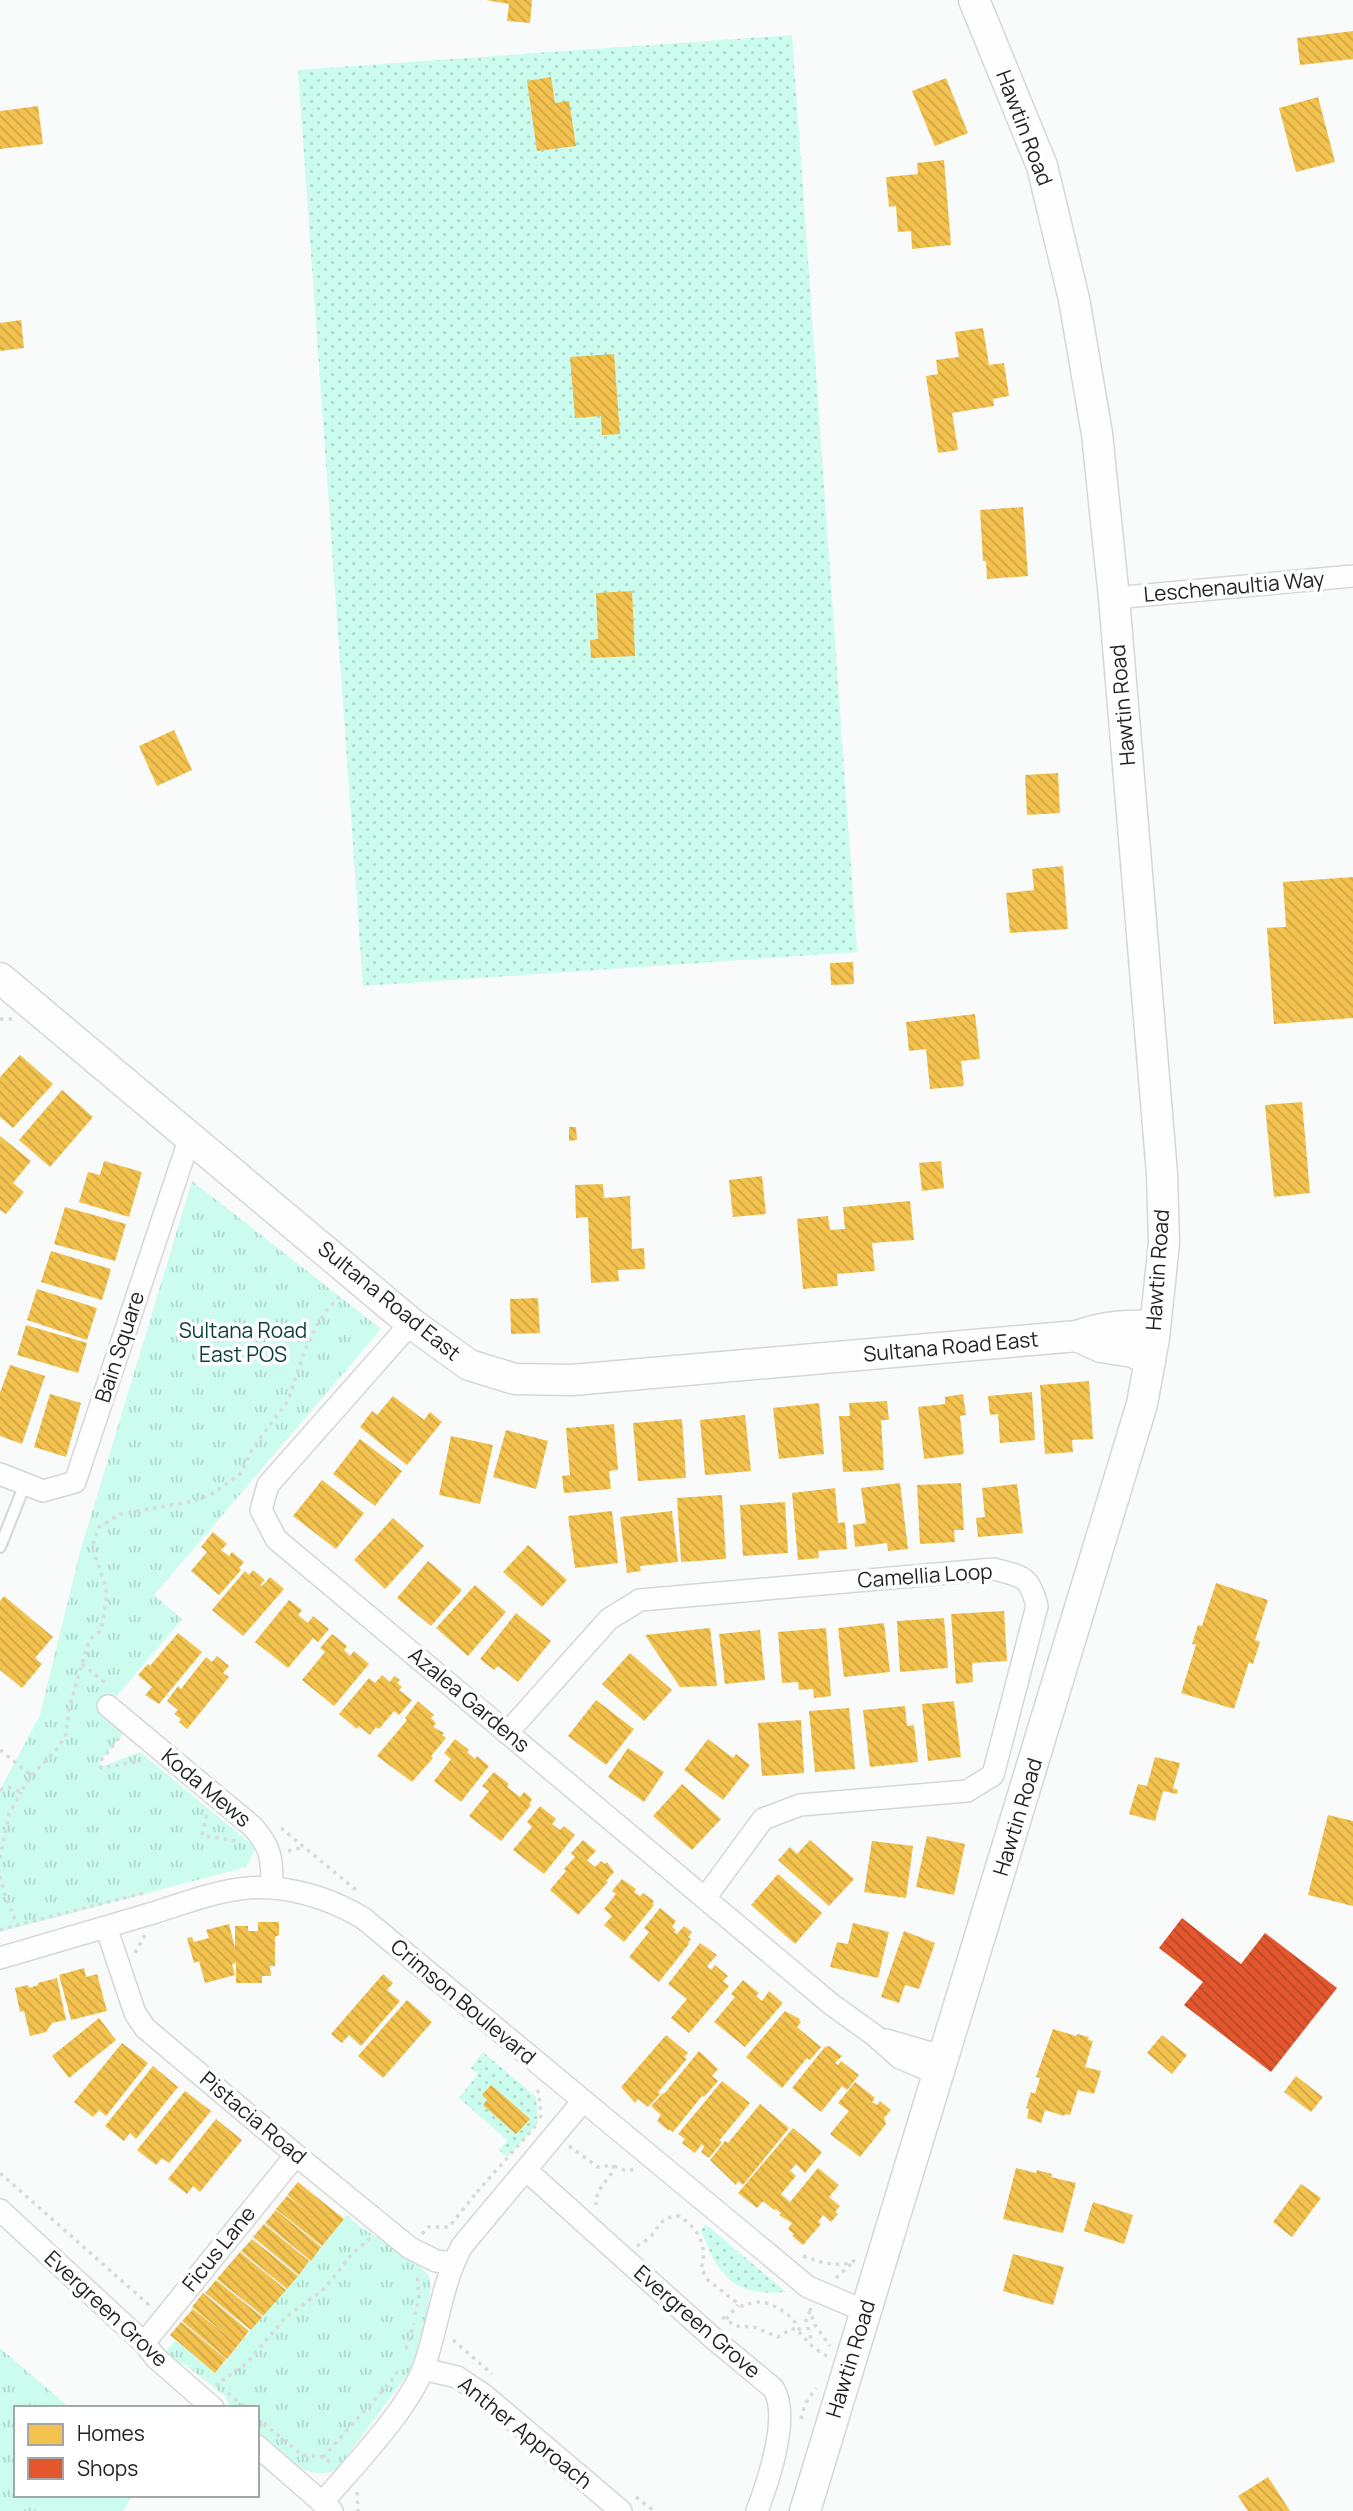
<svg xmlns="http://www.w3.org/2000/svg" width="1353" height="2511" font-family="Manrope,sans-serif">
<defs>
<pattern id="grass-dots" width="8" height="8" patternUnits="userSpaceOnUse" patternTransform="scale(1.75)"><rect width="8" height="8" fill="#cbfced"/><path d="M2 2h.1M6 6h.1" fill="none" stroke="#aed8cb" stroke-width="1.8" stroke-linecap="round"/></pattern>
<pattern id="park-tufts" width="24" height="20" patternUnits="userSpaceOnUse" patternTransform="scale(1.75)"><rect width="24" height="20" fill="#cbfced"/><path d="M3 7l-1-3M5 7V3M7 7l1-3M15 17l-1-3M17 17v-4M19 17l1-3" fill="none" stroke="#aed8cb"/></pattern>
<pattern id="homes-back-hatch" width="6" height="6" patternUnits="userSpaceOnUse" patternTransform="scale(1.75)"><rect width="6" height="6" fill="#f2c14e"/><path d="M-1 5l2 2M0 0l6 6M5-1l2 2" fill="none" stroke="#cfa644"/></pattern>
<pattern id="shops-back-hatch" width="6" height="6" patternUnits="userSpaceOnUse" patternTransform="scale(1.75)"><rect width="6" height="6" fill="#e4572e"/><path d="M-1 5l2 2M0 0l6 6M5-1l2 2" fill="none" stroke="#b84827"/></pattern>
</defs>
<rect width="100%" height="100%" fill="#f9fbfa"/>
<g fill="url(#grass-dots)">
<path d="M792,35L857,952L363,986L298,70Z"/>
<path d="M483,2052L536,2097L538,2123L508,2157L498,2150L508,2141L459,2098L478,2074L471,2068Z"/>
<path d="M705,2225L709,2227L786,2292C734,2297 718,2276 701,2230Z"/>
</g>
<g fill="url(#park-tufts)">
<path d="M192,1181L381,1329L154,1595L182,1619L108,1706L130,1725L100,1762L101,1767L140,1752L256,1848L246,1867L0,1932V1790L40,1715L80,1552Z"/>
<path d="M347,2215L359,2226L415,2261L429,2276L431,2289L427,2313L411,2369L337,2470C305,2482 281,2456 257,2437V2408H228L229,2404L225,2396L183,2363L175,2366L164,2354L175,2340L216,2372Z"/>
<path d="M0,2348L70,2408H16V2495H133L121,2511H0Z"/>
</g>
<path fill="#cbfced" d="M29,2495H128L131,2498L123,2511H47L27,2498Z"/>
<g fill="url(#homes-back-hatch)">
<path d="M486,0H532L530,23L507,21L509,4Z"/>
<path d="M1353,31V59L1300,65L1297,38Z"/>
<path d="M551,77L555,103L569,101L576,146L537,151L527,81Z"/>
<path d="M946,78L968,133L935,146L912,91Z"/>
<path d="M1318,97L1335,162L1296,172L1279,108Z"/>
<path d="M38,106L43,144L0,149V111Z"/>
<path d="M944,160L951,245L912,249L911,231L898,232L896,206L889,207L886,177L918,174L917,163Z"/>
<path d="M21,320L24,348L0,351V323Z"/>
<path d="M983,328L989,365L1004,363L1009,396L993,399L994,406L952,413L958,450L938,453L926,376L938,374L936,360L959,357L955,332Z"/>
<path d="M614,354L620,434L602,435L601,416L575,418L570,357Z"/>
<path d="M1023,507L1028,576L987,579L986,561H983L980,510Z"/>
<path d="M632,591L635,656L591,658L590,640L598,639L596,593Z"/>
<path d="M174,730L192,770L157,786L139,746Z"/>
<path d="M1058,773L1060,813L1027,815L1025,775Z"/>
<path d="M1063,866L1068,929L1010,933L1006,893L1034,890L1032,869Z"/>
<path d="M1353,877V1018L1274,1024L1267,928L1286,927L1283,882Z"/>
<path d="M853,962L854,984L831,985L830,963Z"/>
<path d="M975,1014L980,1059L961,1061L964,1086L930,1089L926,1049L909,1051L906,1022Z"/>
<path d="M20,1055L53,1084L13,1128L0,1117V1077Z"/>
<path d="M62,1090L93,1117L50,1167L19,1140Z"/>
<path d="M1302,1102L1310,1193L1274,1197L1265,1105Z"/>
<path d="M569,1127H576L577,1140L569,1141Z"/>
<path d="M0,1136L31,1161L13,1183L24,1192L6,1214L0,1210Z"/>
<path d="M104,1161L142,1172L129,1217L79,1202L88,1172L100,1175Z"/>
<path d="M941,1161L944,1188L922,1191L919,1163Z"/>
<path d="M762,1176L766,1214L733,1217L729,1180Z"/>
<path d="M603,1184L604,1198L630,1196L632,1249L644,1248L645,1269L618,1270L619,1281L591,1283L588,1217L576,1218L575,1185Z"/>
<path d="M910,1201L914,1240L872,1243L875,1271L837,1274L838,1286L803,1289L797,1219L828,1216L830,1230L845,1229L843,1207Z"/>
<path d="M65,1207L126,1224L115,1261L54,1244Z"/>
<path d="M51,1251L111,1269L102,1300L41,1282Z"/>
<path d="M37,1289L97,1308L87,1340L27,1320Z"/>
<path d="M538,1298L540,1333L511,1334L510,1299Z"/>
<path d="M26,1325L87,1343L78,1373L17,1355Z"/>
<path d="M10,1365L45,1376L22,1444L0,1436V1393Z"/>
<path d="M1089,1381L1093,1439L1072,1440L1073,1452L1045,1454L1040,1385Z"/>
<path d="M1032,1392L1035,1440L1000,1443L998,1414L990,1415L988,1396Z"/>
<path d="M50,1394L81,1403L66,1457L34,1447Z"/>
<path d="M963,1394L966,1415L960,1416L964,1454L924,1459L918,1407L945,1404V1397Z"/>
<path d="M393,1396L424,1420L430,1412L442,1422L407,1465L360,1427L372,1411L377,1415Z"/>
<path d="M887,1401L889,1420H881L884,1470L843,1472L839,1416H850L849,1403Z"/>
<path d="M819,1403L824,1454L779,1459L773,1408Z"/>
<path d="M745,1415L751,1471L705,1475L700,1420Z"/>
<path d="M682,1419L686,1478L638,1481L633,1423Z"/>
<path d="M614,1424L618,1470L609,1471L611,1489L564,1493L562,1476L570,1475L566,1428Z"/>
<path d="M506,1430L548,1441L536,1489L493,1477Z"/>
<path d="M451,1436L493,1445L480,1504L439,1495Z"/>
<path d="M360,1439L402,1471L375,1506L333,1474Z"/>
<path d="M322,1480L364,1513L336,1549L293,1516Z"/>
<path d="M900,1483L908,1549L888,1551L887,1543L855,1547L853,1525L866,1523L861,1488Z"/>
<path d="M961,1483L964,1530H954L955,1542L920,1544L917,1485Z"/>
<path d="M1017,1484L1023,1533L978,1537L976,1518L985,1517L982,1488Z"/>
<path d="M835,1488L838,1523L845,1522L847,1549L818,1551L819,1558L798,1560L792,1493Z"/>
<path d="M722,1495L726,1559L681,1562L677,1498Z"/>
<path d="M785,1502L788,1553L743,1556L740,1505Z"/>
<path d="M612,1511L618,1563L575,1568L568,1516Z"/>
<path d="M672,1511L678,1562L640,1566L641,1571L627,1573L620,1517Z"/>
<path d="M393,1518L424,1546L385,1589L354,1560Z"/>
<path d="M213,1532L227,1544L221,1550L229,1556L232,1552L244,1562L239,1568L241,1570L219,1595L191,1571L207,1552L201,1547Z"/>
<path d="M528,1545L567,1580L542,1607L503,1572Z"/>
<path d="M428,1561L462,1590L431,1626L397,1598Z"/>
<path d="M253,1570L265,1580L260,1585L262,1586L270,1577L284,1589L243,1636L212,1610L245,1571L249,1575Z"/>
<path d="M1216,1583L1268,1600L1255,1640L1260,1642L1253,1664L1249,1662L1234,1709L1181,1693L1196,1645L1192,1644L1198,1625L1202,1626Z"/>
<path d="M475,1585L506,1612L468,1656L436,1628Z"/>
<path d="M4,1596L53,1637L35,1658L42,1664L22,1688L0,1670V1601Z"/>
<path d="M289,1600L302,1610L298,1615L308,1623L313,1616L329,1629L318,1642L313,1638L288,1668L255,1642Z"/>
<path d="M1004,1611L1007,1661L972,1663L973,1682L956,1684L951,1614Z"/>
<path d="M516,1613L551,1641L518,1682L498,1666L494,1670L480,1659Z"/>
<path d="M944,1618L948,1668L900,1672L897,1621Z"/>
<path d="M884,1623L890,1672L844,1677L838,1628Z"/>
<path d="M710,1628L717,1686L680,1687L645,1635Z"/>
<path d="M826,1628L831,1696L814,1698L813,1689L799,1690L798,1682L782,1683L778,1632Z"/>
<path d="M760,1630L765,1680L725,1684L719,1634Z"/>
<path d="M178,1633L202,1652L159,1704L145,1695L152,1687L138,1675L148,1664L150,1666Z"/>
<path d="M332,1634L347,1646L344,1650L350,1656L354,1651L369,1664L334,1706L302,1680L325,1652L320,1648Z"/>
<path d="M630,1653L672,1690L644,1721L602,1684Z"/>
<path d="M217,1656L229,1666L223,1673L229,1677L187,1729L179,1722L181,1719L174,1714L178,1710L167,1701L178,1686L181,1689L206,1657L212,1662Z"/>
<path d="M382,1675L390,1682L394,1676L400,1680L397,1683L402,1687L399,1690L412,1700L399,1715L394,1711L379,1729L376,1727L370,1735L359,1726L357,1729L339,1714L369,1678L375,1683Z"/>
<path d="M596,1700L634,1729L606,1765L568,1736Z"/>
<path d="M418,1701L434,1715L431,1718L436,1723L433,1727L444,1733L442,1735L446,1738L431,1756L433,1758L412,1782L377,1756L407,1720L405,1718Z"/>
<path d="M954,1701L961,1757L928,1761L922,1704Z"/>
<path d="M905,1706L907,1726L914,1725L918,1762L870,1767L863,1710Z"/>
<path d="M849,1708L855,1769L815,1772L809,1711Z"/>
<path d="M801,1720L804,1773L762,1776L758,1723Z"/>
<path d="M455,1739L469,1750L467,1752L475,1759L477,1756L489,1766L461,1802L434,1781L451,1759L444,1753Z"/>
<path d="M708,1739L733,1758L736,1754L750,1765L723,1800L684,1770Z"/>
<path d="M628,1748L664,1772L644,1802L608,1777Z"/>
<path d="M1155,1757L1180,1763L1173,1788L1178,1790L1177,1794L1163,1791L1155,1821L1129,1814L1138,1784L1147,1786Z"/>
<path d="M494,1772L509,1784L507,1787L520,1797L524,1792L532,1799L529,1804L531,1805L501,1841L469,1816L489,1791L482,1786Z"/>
<path d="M682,1784L721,1819L692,1850L653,1816Z"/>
<path d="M540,1806L556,1819L552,1824L560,1830L564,1826L575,1835L544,1874L513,1850L532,1827L527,1822Z"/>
<path d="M1328,1815L1353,1821V1906L1308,1895Z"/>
<path d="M927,1836L965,1844L954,1895L916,1887Z"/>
<path d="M583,1840L596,1851L587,1860L595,1867L601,1861L605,1864L607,1862L614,1872L606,1881L608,1882L578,1915L550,1890L566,1871L564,1869L575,1857L571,1853Z"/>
<path d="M810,1840L854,1879L829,1906L778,1860L790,1847L797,1854Z"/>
<path d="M872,1841L913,1846L906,1898L864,1892Z"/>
<path d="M778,1874L822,1913L795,1944L751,1905Z"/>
<path d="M622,1879L636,1889L634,1892L640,1896L643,1893L654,1901L652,1904L654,1905L624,1942L604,1925L612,1916L604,1909L616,1894L612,1891Z"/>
<path d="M660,1908L676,1921L672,1927L676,1930L674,1932L677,1934L684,1926L692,1932L688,1937L691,1939L688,1943L689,1944L659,1982L629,1957L649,1932L644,1928Z"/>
<path d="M258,1922H279V1935L275,1937V1966H270L271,1976H262V1983H236V1963L232,1964L235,1975L205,1983L199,1961L194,1963L187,1938L192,1937L194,1942L209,1938L206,1930L229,1924L235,1948V1926H248V1931H258Z"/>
<path d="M853,1923L889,1932L878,1978L830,1967L837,1942L848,1944Z"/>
<path d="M904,1931L935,1943L919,1989L905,1985L899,2003L881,1997Z"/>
<path d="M700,1943L717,1955L707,1966L711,1970L715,1965L728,1976L723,1981L729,1986L689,2033L671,2018L687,1999L668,1984Z"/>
<path d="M84,1968L86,1977L97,1974L107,2011L71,2020L59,1975Z"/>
<path d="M383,1974L393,1983L387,1990L400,2001L361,2046L349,2035L342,2043L331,2034Z"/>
<path d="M57,1978L66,2020L52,2023L46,2032L30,2036L24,2011L20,2012L15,1988L28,1985L29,1988L38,1985V1983Z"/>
<path d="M743,1980L759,1993L756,1996L762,2001L769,1991L783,2003L745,2047L714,2022L735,1997L731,1994Z"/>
<path d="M407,2000L432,2022L383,2078L358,2056Z"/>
<path d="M785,2011L800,2019L799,2020L801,2022L797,2027L821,2047L810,2060L807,2058L782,2088L746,2057Z"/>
<path d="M99,2018L116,2040L69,2078L52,2056Z"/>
<path d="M1053,2029L1076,2036L1077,2034L1089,2037L1088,2040L1093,2041L1085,2067L1101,2071L1094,2094L1078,2090L1070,2115L1065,2114L1064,2116L1045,2110L1041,2123L1027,2118L1029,2109L1026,2108L1031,2092L1035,2094L1040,2078L1036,2077Z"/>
<path d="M666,2035L688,2053L684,2057L687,2059L658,2092L660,2094L648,2107L638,2099L635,2103L621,2087Z"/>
<path d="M1162,2035L1187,2055L1172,2074L1147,2053Z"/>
<path d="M122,2043L148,2063L106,2116L99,2110L93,2117L74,2102Z"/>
<path d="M829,2046L842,2056L835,2063L838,2065L841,2061L859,2075L847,2090L842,2086L821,2112L792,2088L825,2047Z"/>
<path d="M699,2051L718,2069L712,2076L718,2081L704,2097L702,2096L673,2132L669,2129V2131L657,2121L661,2115L651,2106L663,2093L664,2094Z"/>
<path d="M153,2066L178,2087L136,2139L130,2133L124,2141L105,2126Z"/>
<path d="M1296,2076L1323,2097L1311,2112L1284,2092Z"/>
<path d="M722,2081L750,2103L719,2141L722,2142L709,2158L701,2152L704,2147L702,2144L695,2153L682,2143L685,2139L678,2134Z"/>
<path d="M855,2082L875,2098L872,2102L877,2105L880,2101L891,2110L884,2118L886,2124L860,2157L830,2134L849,2111L838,2103Z"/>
<path d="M491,2085L530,2119L516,2134L483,2105L487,2100L482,2095Z"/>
<path d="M185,2091L211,2111L169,2163L162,2158L156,2165L137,2150Z"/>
<path d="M760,2104L789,2128L743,2185L738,2181L736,2185L710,2160L725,2141L728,2143Z"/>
<path d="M216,2119L242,2140L200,2192L193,2186L187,2194L168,2179Z"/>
<path d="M793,2128L822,2152L805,2173L796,2164L790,2171L796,2176L781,2194L790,2202L818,2168L839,2185L829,2197L840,2206L835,2212L838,2214L831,2222L823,2215L818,2222L821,2224L803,2245L792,2236L794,2234L788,2229L792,2223L779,2215L781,2213L776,2209L774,2210L763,2201L757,2208L738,2193Z"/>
<path d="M1016,2168L1036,2173L1037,2170L1052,2174L1051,2177L1076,2183L1063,2233L1003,2219Z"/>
<path d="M298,2182L344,2219L322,2246L276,2209L287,2196L307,2211L287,2195Z"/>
<path d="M1301,2184L1321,2198L1292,2237L1273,2222Z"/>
<path d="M1093,2202L1133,2215L1124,2244L1084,2231Z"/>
<path d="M276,2210L321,2247L311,2261L265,2223Z"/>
<path d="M264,2224L309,2261L299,2275L253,2237Z"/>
<path d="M252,2239L298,2276L287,2289L241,2251Z"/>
<path d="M240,2252L286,2290L263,2316L217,2279Z"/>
<path d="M1013,2254L1064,2267L1053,2305L1003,2291Z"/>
<path d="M216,2280L262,2317L251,2330L205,2293Z"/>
<path d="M203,2293L249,2331L227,2359L182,2321L193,2309L235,2342L192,2307Z"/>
<path d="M181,2322L226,2359L215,2373L170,2335Z"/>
<path d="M1268,2477L1290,2511H1248L1238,2496Z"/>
</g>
<path fill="url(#shops-back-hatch)" d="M1182,1918L1241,1964L1265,1933L1337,1988L1271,2072L1184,2005L1203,1982L1159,1948Z"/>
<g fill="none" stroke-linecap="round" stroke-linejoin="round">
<g stroke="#d5d7d6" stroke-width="14">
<path id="lane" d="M0,1547L25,1484"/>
</g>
<g stroke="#d5d7d6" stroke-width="24">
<g id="street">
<path d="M1114,598L1353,576"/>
<path d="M411,1323L268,1485L261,1510L276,1539L831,2004L874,2035L900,2058L938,2074"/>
<path d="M0,1474L43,1491L75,1482L190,1137"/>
<path d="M108,1706L253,1827C272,1848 272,1860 272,1888"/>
<path d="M507,1733L609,1619L640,1600L994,1569C1023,1577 1029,1575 1037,1606L993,1775L967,1791L800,1805L763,1819L705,1898"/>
<path d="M106,1927L135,2013L145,2028L296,2155L410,2248L436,2261L453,2263"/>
<path d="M0,1958C51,1943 102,1928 153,1913C191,1901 233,1884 273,1888C305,1891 336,1902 363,1918L808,2287L865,2311"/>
<path d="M886,2040L945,2057"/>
<path d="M526,2170L714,2339L773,2388C791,2415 768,2482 757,2511"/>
<path d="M0,2210L144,2343L156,2358L213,2408"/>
<path d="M144,2343L296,2155"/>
<path d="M423,2369L457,2377L484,2395L621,2511"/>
<path d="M257,2446L332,2511"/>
<path d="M322,2503C354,2465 405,2414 423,2369C438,2329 441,2284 462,2246L583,2101"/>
</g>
</g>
<g stroke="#d5d7d6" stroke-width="33">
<g id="secondary">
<path d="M0,978L411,1323L469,1365L515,1379L572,1380L1077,1336C1104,1326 1127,1325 1155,1326"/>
<path d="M1077,1336L1101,1347L1133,1352L1150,1361"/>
<path d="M805,2511L1142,1404L1154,1338L1164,1243L1162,1174L1114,598L1097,434L1074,299L1042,166L974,0"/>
</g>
</g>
<g stroke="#d9dbda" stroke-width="3.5" stroke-dasharray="3.5 5" stroke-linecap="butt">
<path d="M0,1019H12"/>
<path d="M82,1664L108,1685"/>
<path d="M119,1738L100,1762L101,1768L141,1761"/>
<path d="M0,1750L31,1775"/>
<path d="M0,1790L8,1787L21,1792L31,1776L58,1748L66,1734L69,1708L89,1640L99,1632L102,1625L106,1601V1587L92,1547L99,1527L120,1514L194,1501L212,1494L240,1474L254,1446L288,1401L303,1355L316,1327L325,1312L342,1294"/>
<path d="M207,1815L202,1835L237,1841"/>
<path d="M281,1828L356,1890"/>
<path d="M288,1851L304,1847"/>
<path d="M0,1858L9,1814L21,1792"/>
<path d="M0,1876L5,1895L17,1925L148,1892"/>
<path d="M0,1930L17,1925"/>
<path d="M135,1953L145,1935"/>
<path d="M537,2090L539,2093L541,2120"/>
<path d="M569,2146L598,2167L613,2165L614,2169C607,2182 596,2188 596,2205"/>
<path d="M614,2166L626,2171L636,2169"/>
<path d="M0,2173L148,2304L151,2303"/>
<path d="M477,2192L539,2122"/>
<path d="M422,2234L428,2227H449L477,2192"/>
<path d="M637,2246C642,2243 648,2240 652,2235C661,2224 661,2217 679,2216C699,2229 708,2245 701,2269L708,2280L741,2306C747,2305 752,2302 758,2302C774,2302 795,2317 800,2331"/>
<path d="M803,2256C821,2263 834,2266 852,2263L855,2259"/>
<path d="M836,2278L851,2264"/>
<path d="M811,2308L810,2311L815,2325L830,2346"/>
<path d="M810,2311L806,2320L812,2343"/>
<path d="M415,2315L419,2297L417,2275"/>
<path d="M722,2317L736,2326L754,2327L778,2337L791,2329H796L814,2348L828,2357"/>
<path d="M726,2319L738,2305"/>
<path d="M453,2340L492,2374"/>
<path d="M406,2349L414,2323"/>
<path d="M219,2386L217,2384L246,2364L285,2318L324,2289L352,2254L370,2238"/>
<path d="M228,2393L245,2408"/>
<path d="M257,2418L302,2455L323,2457"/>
<path d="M801,2419L805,2404L816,2388"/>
<path d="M330,2462L323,2457L392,2380L399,2369"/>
<path d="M357,2492L358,2511"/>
<path d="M128,2495L131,2498"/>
<path d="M636,2497L654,2511"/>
</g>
<use href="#lane" stroke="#fefefe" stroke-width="10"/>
<use href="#street" stroke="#fefefe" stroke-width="21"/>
<use href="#secondary" stroke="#fefefe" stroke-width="30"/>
</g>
<g text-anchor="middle" stroke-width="7" stroke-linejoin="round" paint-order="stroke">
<g font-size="21" fill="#1f2120" stroke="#fff">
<text transform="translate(1024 128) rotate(69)" y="7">Hawtin Road</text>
<text transform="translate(1234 587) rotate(-5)" y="7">Leschenaultia Way</text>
<text transform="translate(1123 705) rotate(-95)" y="7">Hawtin Road</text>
<text transform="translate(1158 1270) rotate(-86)" y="7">Hawtin Road</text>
<text transform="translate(389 1301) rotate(39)" y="7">Sultana Road East</text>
<text transform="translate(120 1347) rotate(-72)" y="7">Bain Square</text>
<text transform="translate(951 1347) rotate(-5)" y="7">Sultana Road East</text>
<text transform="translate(925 1576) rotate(-4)" y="7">Camellia Loop</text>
<text transform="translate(469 1700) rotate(40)" y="7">Azalea Gardens</text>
<text transform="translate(206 1788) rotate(40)" y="7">Koda Mews</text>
<text transform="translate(1018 1817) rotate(-73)" y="7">Hawtin Road</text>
<text transform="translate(463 2002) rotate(40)" y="7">Crimson Boulevard</text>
<text transform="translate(253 2118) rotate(40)" y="7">Pistacia Road</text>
<text transform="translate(219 2249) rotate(-51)" y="7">Ficus Lane</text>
<text transform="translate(106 2309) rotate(43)" y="7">Evergreen Grove</text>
<text transform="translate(697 2322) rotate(41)" y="7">Evergreen Grove</text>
<text transform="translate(851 2359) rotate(-73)" y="7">Hawtin Road</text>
<text transform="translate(525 2433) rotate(39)" y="7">Anther Approach</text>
</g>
<g font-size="21" fill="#063f33" stroke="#fff">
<text x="243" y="1338">Sultana Road<tspan x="243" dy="24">East POS</tspan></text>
</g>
</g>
<rect x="14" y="2406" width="245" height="91" fill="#ffffff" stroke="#a5a6a6" stroke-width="2"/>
<rect x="28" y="2424" width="35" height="21" fill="#f2c14e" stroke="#a5a6a6" stroke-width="2"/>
<text x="77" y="2441" font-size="21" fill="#1f2120">Homes</text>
<rect x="28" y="2458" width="35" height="21" fill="#e4572e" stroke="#a5a6a6" stroke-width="2"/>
<text x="77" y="2476" font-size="21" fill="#1f2120">Shops</text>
</svg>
